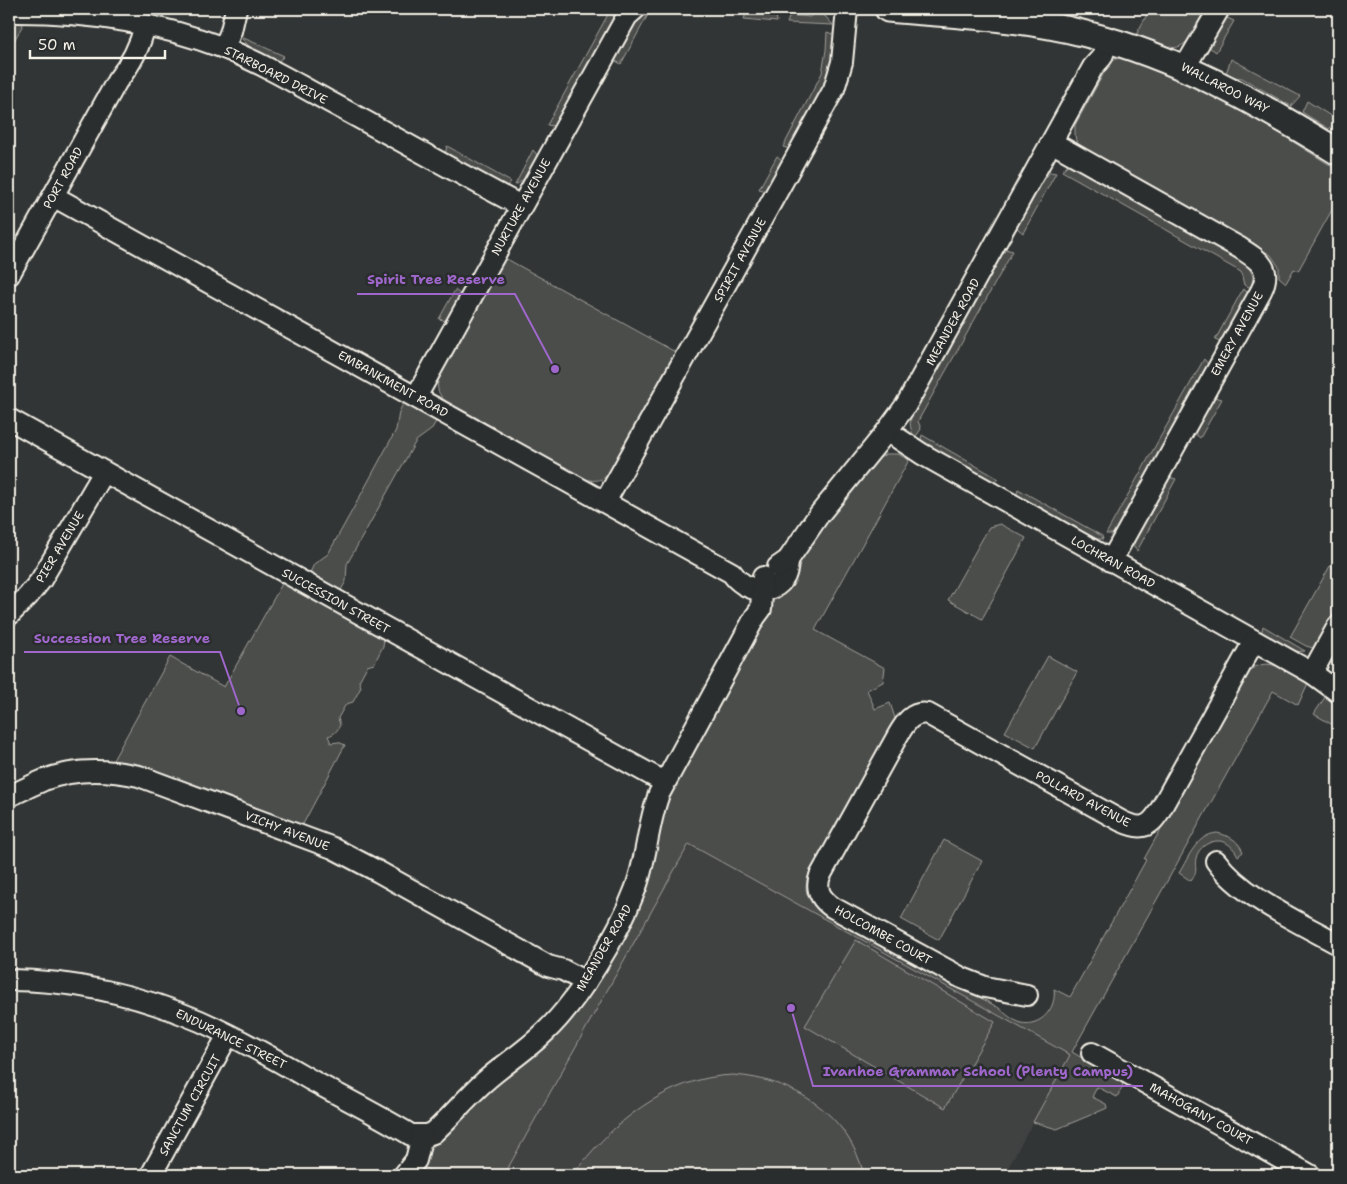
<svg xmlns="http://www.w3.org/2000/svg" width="1347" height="1184" font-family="'Shantell Sans',sans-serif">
<rect width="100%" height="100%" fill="#323535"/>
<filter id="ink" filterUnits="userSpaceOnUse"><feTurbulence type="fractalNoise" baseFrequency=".02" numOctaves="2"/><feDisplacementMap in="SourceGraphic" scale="10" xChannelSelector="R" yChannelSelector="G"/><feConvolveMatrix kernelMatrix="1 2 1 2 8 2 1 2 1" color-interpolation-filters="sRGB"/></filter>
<g filter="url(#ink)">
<path fill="#404242" d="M689,844L1070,1055L1004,1175H504Z"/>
<g fill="#4b4d4c" stroke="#a09f9a">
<path d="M611,9H620L554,126L547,125Z"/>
<path d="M642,9L650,11L621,64L614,60Z"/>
<path d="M1150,9H1207C1182,53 1184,55 1135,37Z"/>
<path d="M747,11L776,14L777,22L744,19Z"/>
<path d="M815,12L825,16L833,25L787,23L790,15L810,17Z"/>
<path d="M1225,17L1234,21L1216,52L1209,47Z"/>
<path d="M9,21H25L9,50Z"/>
<path d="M827,32L835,35L832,65L826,84L790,149L783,147L822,73L826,50Z"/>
<path d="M243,38L246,39L284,56L278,62L253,50L242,39Z"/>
<path d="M1123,57H1130L1219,95L1226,103L1279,133L1338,170V199L1298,271L1294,269L1286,283L1279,277V267L1271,255L1090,154L1079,145L1076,141L1075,135V125L1109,64L1116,59Z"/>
<path d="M1231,59L1300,96L1291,106L1242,78L1225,76Z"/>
<path d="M1307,101L1337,120L1329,129L1302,112Z"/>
<path d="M447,146L511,182L507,186L497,183L445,154Z"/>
<path d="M533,150L538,156C532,167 528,179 515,185Z"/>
<path d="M777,156L783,161L767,191L759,189Z"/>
<path d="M1069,165L1243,262C1252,269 1255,278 1252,288L1244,285L1241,272L1062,171L1066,166Z"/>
<path d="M1050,172L1056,173L1023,233L1017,228L1044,180Z"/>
<path d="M1005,249L1013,251L918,421L921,429L917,435L914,436C909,427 909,420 914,411Z"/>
<path d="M505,258L677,353L612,470C602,484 590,482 576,475L450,405C433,392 436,383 444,366Z"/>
<path d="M1243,289L1249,293L1222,343L1215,340Z"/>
<path d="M455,290L461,295L447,321L439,319Z"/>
<path d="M1204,359L1209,365L1118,527L1113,534H1106Z"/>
<path d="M1214,397L1222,399L1200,438L1194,433Z"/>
<path d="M404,402L437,420L431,430L416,441L347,564L346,581L340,592L309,575L314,564L328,554L363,491L396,430L399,412Z"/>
<path d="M922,435L999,479L991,483L920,443Z"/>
<path d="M886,454H898L909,460L815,630L885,668L883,682L867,690L875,709L890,703L895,718L809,874C803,890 806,900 821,909L999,1008C1006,1014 1012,1020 1021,1023C1041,1027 1057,1008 1054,989L1070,997L1146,860L1144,859L1250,671C1268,654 1291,673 1308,683L1298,705L1273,691L1072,1052L1123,1082L1122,1088L1117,1097L1097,1087L1092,1097L1106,1104L1107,1108L1105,1109L1057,1129L1033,1122L1070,1055L689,844L504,1175H439L420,1165L426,1152L441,1140L477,1101L554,1037L567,1024L591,994L602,976L669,797L763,624L767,602L820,530L875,461Z"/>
<path d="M1169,477L1176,479L1137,551L1133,546L1137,535Z"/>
<path d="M1018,489L1102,536L1103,539H1095L1086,536L1016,497Z"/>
<path d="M1000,524L1026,538L982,619L948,600L989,527Z"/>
<path d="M1330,566L1338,571V606L1317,644L1313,648L1306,646L1290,637Z"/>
<path d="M283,582L384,639L383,646L374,664L367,666L359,681L361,687L353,702L346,704L338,718L340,725C337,731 335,734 328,736L331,743L338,742L345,745L302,826L151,770L112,762L170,657L224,687Z"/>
<path d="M1263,626L1305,651C1290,654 1274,641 1261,634Z"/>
<path d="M1338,647V677C1330,667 1333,657 1338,647Z"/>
<path d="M1048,656L1077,672L1035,748L1005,732Z"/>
<path d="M1327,694L1338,705V728L1314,714Z"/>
<path d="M1217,833C1230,836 1238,840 1243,852L1238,856C1234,848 1228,842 1220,841C1209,840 1198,848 1196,858C1194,868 1199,870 1191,881L1179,873C1189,857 1196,835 1217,833Z"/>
<path d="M944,840L982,861L939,940L901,919Z"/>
<path d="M856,940L995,1022L945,1108L805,1026Z"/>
<path d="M733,1075C794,1079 849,1114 864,1175H573C610,1124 667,1077 733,1075Z"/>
</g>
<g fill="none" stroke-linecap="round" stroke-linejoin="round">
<g stroke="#f4f1e8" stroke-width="24">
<g id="minor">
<path d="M9,12C81,11 156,22 224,48C261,63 294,82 328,101C393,136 456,172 521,206"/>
<path d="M224,48L231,31L236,9"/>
<path d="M1185,67L1219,9"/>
<path d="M1053,143L1240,248C1258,260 1273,267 1261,291L1111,561"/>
<path d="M53,196L732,573C743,591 774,598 785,576C787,571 788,565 788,560"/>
<path d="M9,275L117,81C131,64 140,47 145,25"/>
<path d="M416,397L627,16L635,9"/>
<path d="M9,419L664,782"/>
<path d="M887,431L922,454L1312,673L1338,692"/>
<path d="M605,502L834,89L842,62L847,9"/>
<path d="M778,567L788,560L818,516L887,431L906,405L1093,67L1102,57L1108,40"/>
<path d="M9,615L28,596L41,580L104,472"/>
<path d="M1312,673L1338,626"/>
<path d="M9,796C21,791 32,785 44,780C75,768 107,769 139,776L333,848L379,872L548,966L563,970L586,982"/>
<path d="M1216,861C1242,897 1299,922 1338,944"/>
<path d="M9,980C74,980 141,996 200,1021C238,1038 275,1059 311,1080C344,1098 378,1115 411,1135H427L433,1133C451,1117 466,1098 484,1082C504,1064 527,1050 546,1031C580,998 618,935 635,890C647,859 647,826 659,794L755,617L761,609L763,577"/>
<path d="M1027,995L985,987L962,978L832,907C821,899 815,890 820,876L898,735C905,723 912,711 928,714L1121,821C1138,829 1148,830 1159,812L1254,641"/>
<path d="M1092,1053L1310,1175"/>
<path d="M151,1175L228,1035"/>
<path d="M404,1175L416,1160L422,1136"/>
</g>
</g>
<g stroke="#f4f1e8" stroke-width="29">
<path id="tertiary" d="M888,9C954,15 1022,17 1086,34C1178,57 1258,103 1338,152"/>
</g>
<use href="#minor" stroke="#2a2d2e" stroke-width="20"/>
<use href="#tertiary" stroke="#2a2d2e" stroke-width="25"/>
</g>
</g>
<g text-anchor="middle" stroke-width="5" stroke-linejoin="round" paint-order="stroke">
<g font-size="12" fill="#f4f1e8" stroke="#2a2d2e">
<text transform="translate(276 75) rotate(27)" y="4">STARBOARD DRIVE</text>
<text transform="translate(1225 88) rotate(27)" y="4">WALLAROO WAY</text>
<text transform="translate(63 178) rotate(-61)" y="4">PORT ROAD</text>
<text transform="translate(521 207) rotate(-61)" y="4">NURTURE AVENUE</text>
<text transform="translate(740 260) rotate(-61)" y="4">SPIRIT AVENUE</text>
<text transform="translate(953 322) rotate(-61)" y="4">MEANDER ROAD</text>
<text transform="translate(1237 334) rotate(-61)" y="4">EMERY AVENUE</text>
<text transform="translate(393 384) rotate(29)" y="4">EMBANKMENT ROAD</text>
<text transform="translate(60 547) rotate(-59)" y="4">PIER AVENUE</text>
<text transform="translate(1113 562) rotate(29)" y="4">LOCHRAN ROAD</text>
<text transform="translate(336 601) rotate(29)" y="4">SUCCESSION STREET</text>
<text transform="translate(1083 799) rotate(28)" y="4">POLLARD AVENUE</text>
<text transform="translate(287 831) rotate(21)" y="4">VICHY AVENUE</text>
<text transform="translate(883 935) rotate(29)" y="4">HOLCOMBE COURT</text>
<text transform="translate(604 948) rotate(-60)" y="4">MEANDER ROAD</text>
<text transform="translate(231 1039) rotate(26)" y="4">ENDURANCE STREET</text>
<text transform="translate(190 1105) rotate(-61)" y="4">SANCTUM CIRCUIT</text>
<text transform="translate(1201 1114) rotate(29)" y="4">MAHOGANY COURT</text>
</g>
</g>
<path fill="none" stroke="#9f67cb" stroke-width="2" d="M555 369L515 294H357M241 711L220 652H24M791 1008L813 1086H1143"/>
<g fill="#9f67cb" stroke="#2a2d2e" stroke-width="2">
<circle cx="555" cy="369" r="5"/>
<circle cx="241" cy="711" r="5"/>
<circle cx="791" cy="1008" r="5"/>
</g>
<g font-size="14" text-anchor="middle" font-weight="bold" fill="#9f67cb" stroke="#2a2d2e" stroke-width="5" stroke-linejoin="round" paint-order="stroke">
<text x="436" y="284">Spirit Tree Reserve</text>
<text x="122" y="643">Succession Tree Reserve</text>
<text x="978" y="1076">Ivanhoe Grammar School (Plenty Campus)</text>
</g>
<rect width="1347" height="1184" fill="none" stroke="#2a2d2e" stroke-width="30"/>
<rect x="15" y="15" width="1317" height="1154" fill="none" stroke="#f4f1e8" stroke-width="2" filter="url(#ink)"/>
<path d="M30 50v8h135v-8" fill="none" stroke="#f4f1e8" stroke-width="2.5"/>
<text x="38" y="50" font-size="15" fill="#f4f1e8" stroke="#2a2d2e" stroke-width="4" paint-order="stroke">50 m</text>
</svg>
